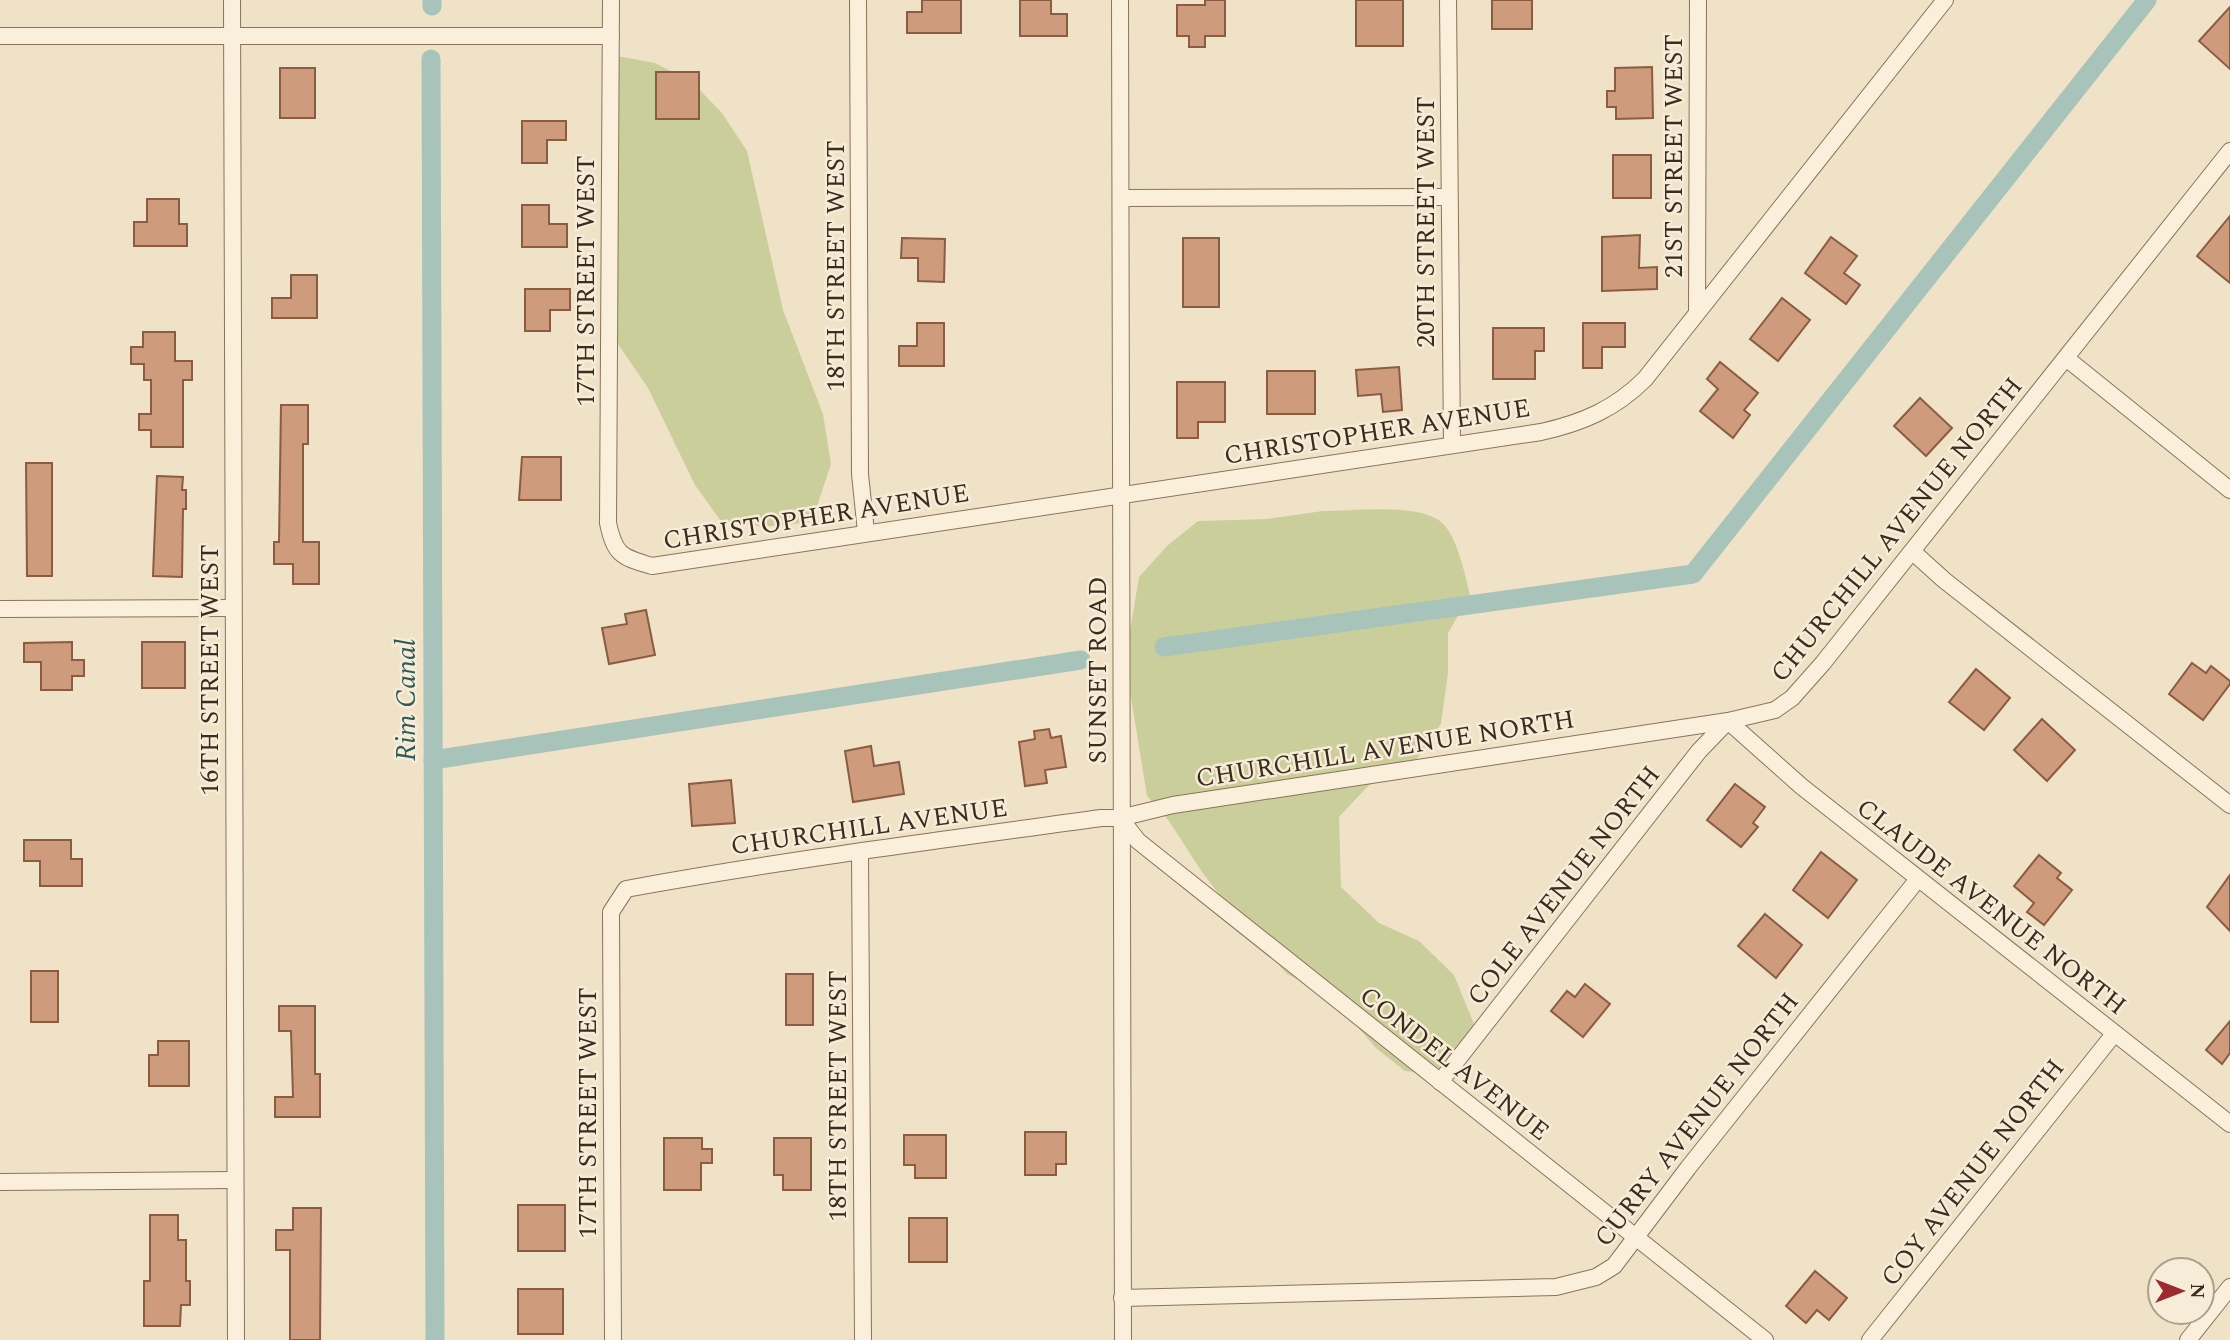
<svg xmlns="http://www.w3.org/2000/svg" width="2230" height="1340" font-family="Spectral,serif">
<rect width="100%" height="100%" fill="#efe2c7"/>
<g fill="#cace9a">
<path d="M617,56L655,63L692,82L722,113L747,151L783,310L823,414L831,464L812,521C775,528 757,528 720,520L695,485L648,388L618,344Z"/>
<path d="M1323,511C1353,511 1415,503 1440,521C1457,534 1465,575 1470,595L1448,633V673L1441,724L1416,760L1368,786L1339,817L1341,887L1379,923L1419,941L1454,975L1474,1024L1463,1051L1440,1075L1405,1071L1376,1048L1331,996L1287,974L1240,922L1202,872L1169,821L1147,796L1128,679V643L1139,577L1167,546L1198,521L1267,519Z"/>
</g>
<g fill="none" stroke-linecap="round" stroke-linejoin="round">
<g stroke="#a8c3ba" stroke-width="19">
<path d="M432,0V6"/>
<path d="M431,59L435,1340"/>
<path d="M1164,647L1693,574L2147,0"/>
<path d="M433,760L1081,660"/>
</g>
</g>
<g fill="#ce9b7d" stroke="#8b5c41" stroke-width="2">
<path d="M922,0H961V33H907V12H922Z"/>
<path d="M1020,0H1051V14H1067V36H1020Z"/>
<path d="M1205,0H1225V36H1205V47H1189V36H1177V5H1205Z"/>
<rect x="1356" y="0" width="47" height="46"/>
<rect x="1492" y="0" width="40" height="29"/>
<path d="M2230,7V69L2199,41Z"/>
<path d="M1652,67L1653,118L1616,119V107H1607V91H1615V68Z"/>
<rect x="280" y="68" width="35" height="50"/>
<rect x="656" y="72" width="43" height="47"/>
<path d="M522,121H566V140H547V163H522Z"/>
<rect x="1613" y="155" width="38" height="43"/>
<path d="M147,199H179V224H187V246H134V222H147Z"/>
<path d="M522,205H549V224H567V247H522Z"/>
<path d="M2230,216V283L2197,256Z"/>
<path d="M1640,235L1639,268L1657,267V289L1602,291V237Z"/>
<path d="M1831,237L1857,256L1844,273L1860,285L1846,304L1805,273Z"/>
<path d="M902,238L945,239L944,282L918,281V258H901Z"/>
<rect x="1183" y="238" width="36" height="69"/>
<path d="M291,275H317V318H272V298H291Z"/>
<path d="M525,289H570V310H550V331H525Z"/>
<path d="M1782,298L1810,320L1778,361L1750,339Z"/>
<path d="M917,323H944V366H899V346H917Z"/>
<path d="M1583,323H1625V347H1602V368H1583Z"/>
<path d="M1493,328H1544V351H1535V379H1493Z"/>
<path d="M143,332H175V361H192V380H183V447H151V430H139V414H151V380H144V364H131V347H143Z"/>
<path d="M1720,362L1758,393L1744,410L1750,415L1733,438L1700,411L1718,389L1707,379Z"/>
<path d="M1399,367L1402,410L1383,412L1381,394L1358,396L1356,370Z"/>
<rect x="1267" y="371" width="48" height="43"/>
<path d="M1177,382H1225V422H1198V438H1177Z"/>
<path d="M1920,398L1952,428L1926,456L1894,426Z"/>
<path d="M281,405H308V444H303V542H319V584H293V564H274V542H279Z"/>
<path d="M522,457H561V500H519Z"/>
<path d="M26,463H52V576H27Z"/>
<path d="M157,476L183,477L182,490H186V509H183L182,577L153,576Z"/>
<path d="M646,610L655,655L609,664L602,628L627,624L625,614Z"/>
<path d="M72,642V660H84V676H72V690H41V662H24V643Z"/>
<rect x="142" y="642" width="43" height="46"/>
<path d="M2192,663L2206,673L2211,666L2230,681V684L2203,720L2169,694Z"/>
<path d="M1976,669L2010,698L1984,730L1949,702Z"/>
<path d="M2042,719L2075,750L2047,781L2014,750Z"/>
<path d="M1049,729L1051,738L1061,736L1066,767L1045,770L1047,783L1025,786L1019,742L1035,739L1034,731Z"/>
<path d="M871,746L874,766L899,762L904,794L853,802L845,751Z"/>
<path d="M731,780L735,823L692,826L689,784Z"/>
<path d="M1735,784L1765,807L1753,823L1758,827L1741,847L1707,820Z"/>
<path d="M24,840H71V859H82V886H40V861H24Z"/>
<path d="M1821,852L1857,880L1828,918L1793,890Z"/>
<path d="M2039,855L2061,873L2057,878L2072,890L2044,925L2027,912L2034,903L2014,886Z"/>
<path d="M2230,875V931L2207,907Z"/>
<path d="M1765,914L1802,945L1776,978L1738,946Z"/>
<rect x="31" y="971" width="27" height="51"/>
<rect x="786" y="974" width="27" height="51"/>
<path d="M1585,984L1610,1004L1583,1037L1551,1011L1567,991L1575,997Z"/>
<path d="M279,1006H315V1074H320V1117H275V1097H293L291,1031H279Z"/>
<path d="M2230,1021V1053L2222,1064L2206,1050Z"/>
<path d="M158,1041H189V1086H149V1055H158Z"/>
<path d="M1025,1132H1066V1164H1056V1175H1025Z"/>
<path d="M904,1135H946V1178H915V1165H904Z"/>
<path d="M664,1138H702V1149H712V1163H701V1190H664Z"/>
<path d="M774,1138H811V1190H783V1175H774Z"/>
<rect x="518" y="1205" width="47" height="46"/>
<path d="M293,1208H321L320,1340H290V1250H276V1230H293Z"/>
<path d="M150,1215H178V1240H186V1281H190V1305H181L180,1326H144V1281H150Z"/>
<rect x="909" y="1218" width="38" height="44"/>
<path d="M1815,1271L1847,1298L1829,1320L1817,1310L1806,1323L1786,1306Z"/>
<rect x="518" y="1289" width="45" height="45"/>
</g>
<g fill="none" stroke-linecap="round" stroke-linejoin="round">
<g stroke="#8b735c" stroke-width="18">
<g id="minor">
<path d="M232,0L236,1340"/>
<path d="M611,0L608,523C615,556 622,557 652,566L1541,432C1582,423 1615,409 1645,379L1945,0"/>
<path d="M858,0L860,474L866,532"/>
<path d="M1120,0L1123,1340"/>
<path d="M1448,0L1452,444"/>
<path d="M0,36H611"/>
<path d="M1121,198L1449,197"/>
<path d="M1697,312L1698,0"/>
<path d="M2066,358L2230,490"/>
<path d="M1913,552L1944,580L2230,805"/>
<path d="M0,609L233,608"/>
<path d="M1120,818L1138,841L1765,1340"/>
<path d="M860,853L863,1340"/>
<path d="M1440,1082L1699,751L1728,721L1801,786L2230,1124"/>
<path d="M0,1182L235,1180"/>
<path d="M1122,1298L1556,1287L1596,1277L1614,1266L1688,1168L1918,879"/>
<path d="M613,1340L611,912L626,889C783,860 942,840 1101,818H1120L1173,805L1728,721L1775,710L1792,698L1823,663L2230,151"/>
<path d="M1870,1340L2114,1034"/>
<path d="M2188,1340L2230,1287"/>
</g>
</g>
<use href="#minor" stroke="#f9efdb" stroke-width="16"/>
</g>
<g text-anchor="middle" stroke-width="5" stroke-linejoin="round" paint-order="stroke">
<g font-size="26" fill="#3c2c20" stroke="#f6ecd7">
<text transform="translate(1673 156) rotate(-90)" y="9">21ST STREET WEST</text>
<text transform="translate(1425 222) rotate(-90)" y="9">20TH STREET WEST</text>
<text transform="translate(835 266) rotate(-90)" y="9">18TH STREET WEST</text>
<text transform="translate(585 281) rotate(-90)" y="9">17TH STREET WEST</text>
<text transform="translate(1377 431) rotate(-9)" y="9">CHRISTOPHER AVENUE</text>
<text transform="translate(816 516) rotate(-9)" y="9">CHRISTOPHER AVENUE</text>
<text transform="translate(1896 529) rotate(-51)" y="9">CHURCHILL AVENUE NORTH</text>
<text transform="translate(209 670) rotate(-90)" y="9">16TH STREET WEST</text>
<text transform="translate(1097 670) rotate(-90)" y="9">SUNSET ROAD</text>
<text transform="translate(1385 748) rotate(-9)" y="9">CHURCHILL AVENUE NORTH</text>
<text transform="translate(869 826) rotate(-8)" y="9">CHURCHILL AVENUE</text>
<text transform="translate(1563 885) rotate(-52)" y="9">COLE AVENUE NORTH</text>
<text transform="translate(1992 906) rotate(38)" y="9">CLAUDE AVENUE NORTH</text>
<text transform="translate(1455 1063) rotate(38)" y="9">CONDEL AVENUE</text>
<text transform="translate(837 1096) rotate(-90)" y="9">18TH STREET WEST</text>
<text transform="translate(587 1113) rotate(-90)" y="9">17TH STREET WEST</text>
<text transform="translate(1696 1119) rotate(-52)" y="9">CURRY AVENUE NORTH</text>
<text transform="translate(1972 1172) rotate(-52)" y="9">COY AVENUE NORTH</text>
</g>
<g font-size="28" font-style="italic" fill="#2f5b57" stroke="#f6ecd7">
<text transform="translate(405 700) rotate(-90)" y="10">Rim Canal</text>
</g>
</g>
<g transform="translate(2181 1291) rotate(90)"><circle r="33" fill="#f6ecd7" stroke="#ac9f8e" stroke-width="2"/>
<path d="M0-5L12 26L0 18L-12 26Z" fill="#9b2b30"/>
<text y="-10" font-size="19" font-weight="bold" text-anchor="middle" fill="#3c2c20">N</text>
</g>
</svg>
